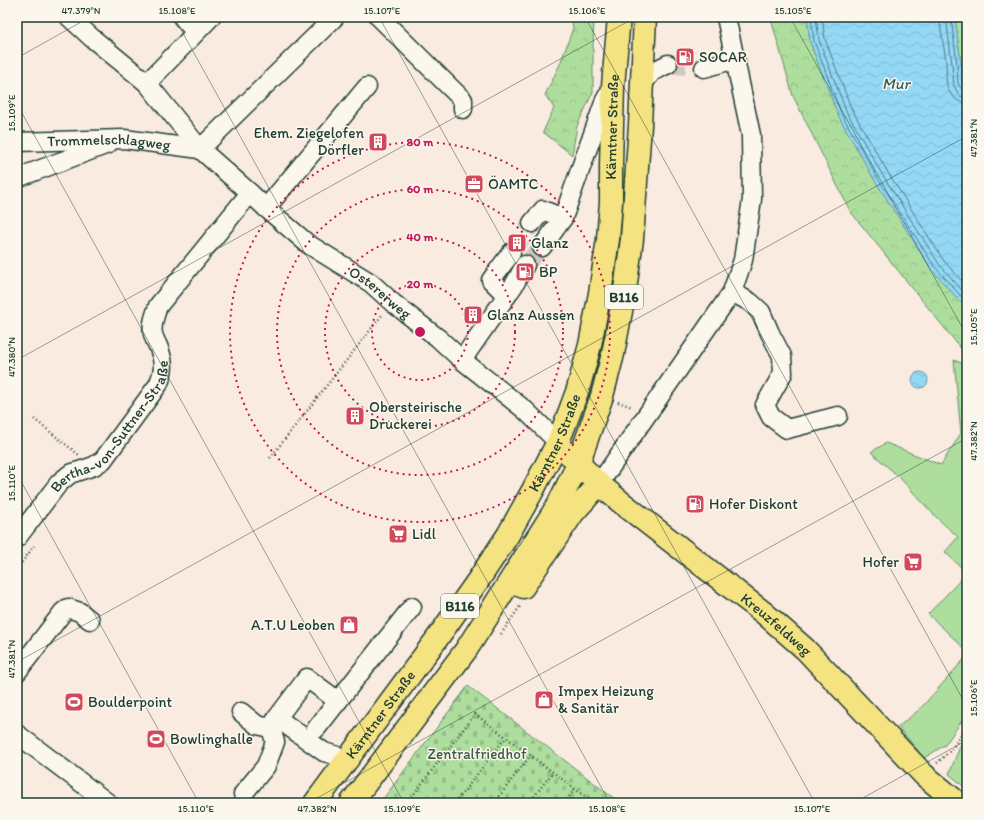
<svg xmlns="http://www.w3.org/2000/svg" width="984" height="820" font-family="Itim,sans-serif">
<defs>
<pattern id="forest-crowns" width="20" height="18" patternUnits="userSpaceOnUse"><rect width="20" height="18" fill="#aede9e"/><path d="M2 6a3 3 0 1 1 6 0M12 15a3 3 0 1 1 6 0" fill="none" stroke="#95bf89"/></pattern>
<pattern id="cemetery-stones" width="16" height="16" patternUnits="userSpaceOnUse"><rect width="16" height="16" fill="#aede9e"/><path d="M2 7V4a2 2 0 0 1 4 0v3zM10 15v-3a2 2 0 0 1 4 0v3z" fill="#95bf89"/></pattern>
<pattern id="water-waves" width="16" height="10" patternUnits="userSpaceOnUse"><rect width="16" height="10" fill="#94d8f6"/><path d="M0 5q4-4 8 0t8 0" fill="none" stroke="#7fbad4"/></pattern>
</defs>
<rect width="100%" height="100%" fill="#faebe1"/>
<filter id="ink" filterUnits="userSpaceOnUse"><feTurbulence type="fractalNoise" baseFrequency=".025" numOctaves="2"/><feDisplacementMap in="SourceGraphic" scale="8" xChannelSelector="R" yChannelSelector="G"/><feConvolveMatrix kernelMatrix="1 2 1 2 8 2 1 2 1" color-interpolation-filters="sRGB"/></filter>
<g filter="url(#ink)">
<g fill="#aede9e" stroke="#668e69">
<path d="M954,360L967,365V651L928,614L967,573L945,552L958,537L936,517L899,477L871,452L886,443L941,465L961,433Z"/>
<path d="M967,656V704L963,719L945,745L924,758L898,727L920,709Z"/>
<path d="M967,729V789L949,774Z"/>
</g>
<g fill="url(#forest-crowns)" stroke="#668e69">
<path d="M571,17H594L593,49V92L577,126L572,155L543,132L554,108L545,95L560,64L573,28Z"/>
<path d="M771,17H807L810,42L838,115L874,179L932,270L967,309V356L850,211L793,96L771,19Z"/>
<path d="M955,17H967V91L962,83L961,64Z"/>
</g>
<path fill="url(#cemetery-stones)" stroke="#668e69" d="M468,686L620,803H380Z"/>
<g fill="url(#water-waves)" stroke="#659aa8">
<path d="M807,17H955L961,64L962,83L967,91V309L932,270L874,179L838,115L810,42Z"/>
<circle cx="920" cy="380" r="8"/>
</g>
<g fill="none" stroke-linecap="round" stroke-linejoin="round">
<g stroke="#4e7b82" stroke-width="1">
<path d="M811,17L814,41L841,113L877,177L935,267L967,303"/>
<path d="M816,17L819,40L846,111L882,174L939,264L967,296"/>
<path d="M822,17L825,39L851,108L887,171L944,261L967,287"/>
<path d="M940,17C940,33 945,48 946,64C947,72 945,81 948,89C952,97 958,103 967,103"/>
<path d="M946,17L952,64L954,86L959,95L962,97H967"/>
<path d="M951,17L957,64L958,84L963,91L967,92"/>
</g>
<g stroke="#cec8be" stroke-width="18" stroke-dasharray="18 9" stroke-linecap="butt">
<path d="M668,64L704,68"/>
<path d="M511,253L532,223"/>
<path d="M525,265L542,247"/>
</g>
<g stroke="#1f3d34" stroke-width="21">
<g id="minor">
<path id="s1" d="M69,17L92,38L147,83L200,149L250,193L266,208L308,244L371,283L393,303L438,338L462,360L525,410L558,442"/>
<path d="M182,17L196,32"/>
<path d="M379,17L463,100V109"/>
<path d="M704,68L735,59"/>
<path d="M147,83L211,17"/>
<path d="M641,86L652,72L668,64"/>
<path id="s2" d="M17,142L124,139L200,149L335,17"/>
<path d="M17,178L108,144"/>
<path d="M266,208L367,87"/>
<path d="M532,223L543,210L563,218"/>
<path d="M542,247L563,218L605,100L612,88"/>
<path d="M732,292L750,302L761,312L770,333L782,356L783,373L765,405L771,417L787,429L838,416"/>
<path d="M507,296L491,280L511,253"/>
<path d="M462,360L514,285L525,265"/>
<path d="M599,484L732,292L743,260L752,199L751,135L726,17"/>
<path id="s3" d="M17,538L59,483L70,474L94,466L103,460L158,385C165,370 164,361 158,346C156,342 154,338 153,334C151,325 155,315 158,306L250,193"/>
<path d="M17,672L63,612L68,608L80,612L90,620"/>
<path d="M241,712L257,725L271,728"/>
<path d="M277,718L324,752L348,759"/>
<path d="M316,729L338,701"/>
<path d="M17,734L108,803"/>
<path d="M243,794L266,766L275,742L271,728L277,718L307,678L338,701L412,607"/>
</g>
</g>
<g stroke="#1f3d34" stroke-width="25">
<g id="major">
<path id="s4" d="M568,453L599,484L622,503L764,613L805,649L924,775L958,803"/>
<path d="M523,587L573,513L599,484"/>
<path id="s5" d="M315,803L436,640L479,579L508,535L533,490L558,442L568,416L578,389L590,345L600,293L608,239L611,202V165L613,86L619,17"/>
<path d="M351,803L466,650L491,611L558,505L578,464L602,396L613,354L625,290L632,239L640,125L645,17"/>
</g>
</g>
<g stroke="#1f3d34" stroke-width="2.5" stroke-dasharray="1 3" stroke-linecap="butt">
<path d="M618,402L632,407"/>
<path d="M34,419L79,455"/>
<path d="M270,458L382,315"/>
<path d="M17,569L34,546"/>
<path d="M501,634L521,605"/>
<path d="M937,763L952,749L963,732L967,718"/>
<path d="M407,803L475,714L594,803"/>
<path d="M455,803L506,737"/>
<path d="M494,803L530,756"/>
<path d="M529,803L553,772"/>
<path d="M564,803L575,789"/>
</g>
<use href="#minor" stroke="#fbf7ec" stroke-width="18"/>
<use href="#major" stroke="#f5e382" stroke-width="22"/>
</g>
</g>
<path fill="none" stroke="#1f3d34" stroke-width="1" stroke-opacity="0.45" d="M174,17L610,803M379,17L815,803M585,17L967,707M790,17L967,336M17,58L90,17M17,104L404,803M17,360L636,17M17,474L199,803M17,662L967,136M308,803L967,438M854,803L967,740"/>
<g fill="none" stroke="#c2185b" stroke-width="2" stroke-dasharray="2 4">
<circle cx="420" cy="332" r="48"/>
<circle cx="420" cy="332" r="95"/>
<circle cx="420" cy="332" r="143"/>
<circle cx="420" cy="332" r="190"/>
</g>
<defs>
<g id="fuel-square" transform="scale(1)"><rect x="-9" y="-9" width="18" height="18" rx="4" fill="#d1495b" stroke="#fbf7ec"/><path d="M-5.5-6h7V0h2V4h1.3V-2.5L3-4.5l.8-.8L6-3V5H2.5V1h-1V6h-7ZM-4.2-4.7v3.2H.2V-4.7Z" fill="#fff"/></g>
<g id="building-square" transform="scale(1)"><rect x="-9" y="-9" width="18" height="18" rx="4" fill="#d1495b" stroke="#fbf7ec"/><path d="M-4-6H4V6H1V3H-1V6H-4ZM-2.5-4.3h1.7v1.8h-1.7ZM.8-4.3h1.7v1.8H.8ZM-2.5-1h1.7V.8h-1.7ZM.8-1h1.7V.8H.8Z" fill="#fff"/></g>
<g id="office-square" transform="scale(1)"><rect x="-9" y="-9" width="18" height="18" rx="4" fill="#d1495b" stroke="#fbf7ec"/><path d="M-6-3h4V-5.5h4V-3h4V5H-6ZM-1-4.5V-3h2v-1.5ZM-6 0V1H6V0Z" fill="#fff"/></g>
<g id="supermarket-square" transform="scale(1)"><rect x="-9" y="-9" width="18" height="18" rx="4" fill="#d1495b" stroke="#fbf7ec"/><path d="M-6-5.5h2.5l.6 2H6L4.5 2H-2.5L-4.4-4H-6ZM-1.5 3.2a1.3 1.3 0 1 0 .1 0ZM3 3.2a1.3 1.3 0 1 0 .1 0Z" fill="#fff"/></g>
<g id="shop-square" transform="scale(1)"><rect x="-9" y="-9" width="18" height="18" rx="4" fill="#d1495b" stroke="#fbf7ec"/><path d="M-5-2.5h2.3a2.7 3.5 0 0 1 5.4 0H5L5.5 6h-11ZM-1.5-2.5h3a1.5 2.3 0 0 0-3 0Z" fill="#fff"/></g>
<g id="stadium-square" transform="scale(1)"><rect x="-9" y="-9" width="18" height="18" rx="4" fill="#d1495b" stroke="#fbf7ec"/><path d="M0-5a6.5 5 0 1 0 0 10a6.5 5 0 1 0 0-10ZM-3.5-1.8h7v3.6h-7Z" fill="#fff"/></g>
</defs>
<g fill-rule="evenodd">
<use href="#fuel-square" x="685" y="57"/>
<use href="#building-square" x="378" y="142"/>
<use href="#office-square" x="474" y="184"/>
<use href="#building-square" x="517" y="243"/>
<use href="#fuel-square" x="525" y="272"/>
<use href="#building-square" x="473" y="315"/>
<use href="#building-square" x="355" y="416"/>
<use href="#fuel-square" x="695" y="504"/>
<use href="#supermarket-square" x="398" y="534"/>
<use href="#supermarket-square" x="913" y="562"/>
<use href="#shop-square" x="349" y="625"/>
<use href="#shop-square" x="544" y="700"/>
<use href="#stadium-square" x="74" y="702"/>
<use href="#stadium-square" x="156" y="739"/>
</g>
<g text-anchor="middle" stroke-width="3" stroke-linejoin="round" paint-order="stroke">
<g fill="#fbf7ec" stroke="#61756b" stroke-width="1">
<rect x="605" y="285" width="38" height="24" rx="3"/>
<rect x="441" y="594" width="38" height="24" rx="3"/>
</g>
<g font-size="14" font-weight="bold" fill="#1f3d34">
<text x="624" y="302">B116</text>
<text x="460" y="611">B116</text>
</g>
<g font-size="15" fill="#1f3d34" stroke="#fbf7ec" text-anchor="start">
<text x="699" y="62">SOCAR</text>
<text x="364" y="138" text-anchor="end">Ehem. Ziegelofen<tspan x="364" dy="17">Dörfler</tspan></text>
<text x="488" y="189">ÖAMTC</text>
<text x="531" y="248">Glanz</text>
<text x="539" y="277">BP</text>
<text x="487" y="320">Glanz Aussen</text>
<text x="369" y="412">Obersteirische<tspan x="369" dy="17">Druckerei</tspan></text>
<text x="709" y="509">Hofer Diskont</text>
<text x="412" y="539">Lidl</text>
<text x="899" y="567" text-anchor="end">Hofer</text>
<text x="335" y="630" text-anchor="end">A.T.U Leoben</text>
<text x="558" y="696">Impex Heizung<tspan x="558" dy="17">&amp; Sanitär</tspan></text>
<text x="88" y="707">Boulderpoint</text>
<text x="170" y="744">Bowlinghalle</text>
</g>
<g font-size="15" fill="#1f3d34" stroke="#fbf7ec">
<text dy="5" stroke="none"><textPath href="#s5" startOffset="758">Kärntner Straße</textPath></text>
<text dy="5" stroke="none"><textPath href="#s2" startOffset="92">Trommelschlagweg</textPath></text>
<text dy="5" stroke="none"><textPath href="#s1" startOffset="418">Ostererweg</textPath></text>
<text dy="5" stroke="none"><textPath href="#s3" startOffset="149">Bertha-von-Suttner-Straße</textPath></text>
<text dy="5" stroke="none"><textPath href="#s5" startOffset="434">Kärntner Straße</textPath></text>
<text dy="5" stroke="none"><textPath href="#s4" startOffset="270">Kreuzfeldweg</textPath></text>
<text dy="5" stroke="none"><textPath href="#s5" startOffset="110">Kärntner Straße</textPath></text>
</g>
<g font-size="15" fill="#3c5d49" stroke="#fbf7ec">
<text x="477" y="759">Zentralfriedhof</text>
</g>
<g font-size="16" font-style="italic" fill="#365c5b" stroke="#fbf7ec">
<text x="896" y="89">Mur</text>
</g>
</g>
<circle cx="420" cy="332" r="6" fill="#c2185b" stroke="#fbf7ec" stroke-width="2"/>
<g font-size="12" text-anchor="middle" font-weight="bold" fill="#c2185b" stroke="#fbf7ec" stroke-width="3" stroke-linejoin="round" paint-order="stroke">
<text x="420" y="146">80 m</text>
<text x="420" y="193">60 m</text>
<text x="420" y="241">40 m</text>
<text x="420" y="288">20 m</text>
</g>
<rect width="984" height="820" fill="none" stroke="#fbf7ec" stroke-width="44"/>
<rect x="22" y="22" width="940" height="776" fill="none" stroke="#1f3d34" stroke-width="1.5"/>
<g font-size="10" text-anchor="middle" fill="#1f3d34">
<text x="81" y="14">47.379°N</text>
<text x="177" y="14">15.108°E</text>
<text x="382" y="14">15.107°E</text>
<text x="587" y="14">15.106°E</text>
<text x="793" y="14">15.105°E</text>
<text transform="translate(11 113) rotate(-90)" y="4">15.109°E</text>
<text transform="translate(973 138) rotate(-90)" y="4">47.381°N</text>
<text transform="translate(973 327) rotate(-90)" y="4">15.105°E</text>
<text transform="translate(11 357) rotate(-90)" y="4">47.380°N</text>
<text transform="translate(973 441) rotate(-90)" y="4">47.382°N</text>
<text transform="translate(11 483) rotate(-90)" y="4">15.110°E</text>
<text transform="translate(11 659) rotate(-90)" y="4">47.381°N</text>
<text transform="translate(973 698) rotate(-90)" y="4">15.106°E</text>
<text x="196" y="812">15.110°E</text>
<text x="317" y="812">47.382°N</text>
<text x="402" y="812">15.109°E</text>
<text x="607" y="812">15.108°E</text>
<text x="812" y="812">15.107°E</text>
</g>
</svg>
